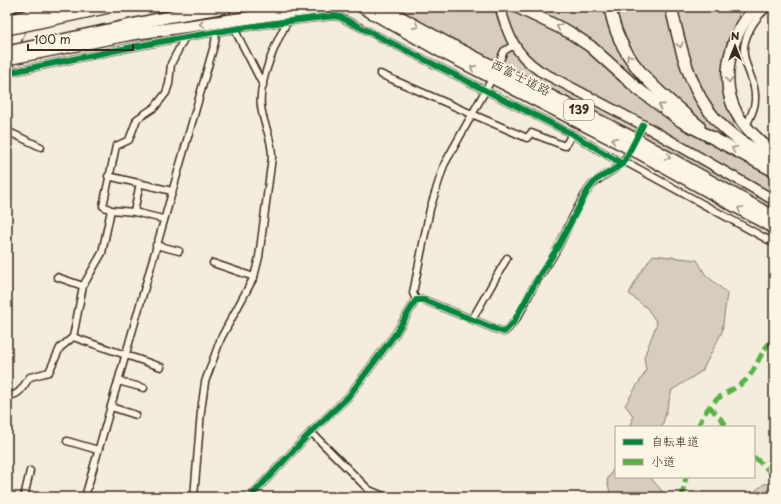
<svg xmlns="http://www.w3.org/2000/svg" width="781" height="504" font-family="'Playpen Sans','Klee One',sans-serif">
<rect width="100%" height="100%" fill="#f4eddd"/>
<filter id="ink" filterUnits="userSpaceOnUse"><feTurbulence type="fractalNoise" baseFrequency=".025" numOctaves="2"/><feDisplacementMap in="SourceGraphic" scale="8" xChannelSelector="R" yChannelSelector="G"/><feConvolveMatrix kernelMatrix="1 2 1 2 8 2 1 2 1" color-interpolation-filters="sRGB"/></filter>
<g filter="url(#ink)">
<g fill="#d6cdbd" stroke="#887c6e">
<path d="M407,7H740L725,85L736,135L774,154V210C650,138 522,76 395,9Z"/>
<path d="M653,255L697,260L705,274L727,293L722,332L702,371L672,390L662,427H631L633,416L625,405L646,371L644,357L657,323L647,308L629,294L638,276Z"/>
<path d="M616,464V477H650L667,497H611L607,480Z"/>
<path d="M774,482V497H754L755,491L764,484Z"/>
</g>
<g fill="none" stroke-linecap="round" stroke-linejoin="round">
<path stroke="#cfc6b7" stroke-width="6" stroke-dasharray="6 3" stroke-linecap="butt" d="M717,168L746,125"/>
<g stroke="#3b2a1e" stroke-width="9">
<g id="street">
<path d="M223,7L263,85"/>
<path d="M500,60L504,51L514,45"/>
<path d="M7,73C115,50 224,27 334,16L340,17L572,134L623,164"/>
<path d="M380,74L527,138L531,133L565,146L572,134"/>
<path d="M748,122C752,113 756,105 755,95C755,81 746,69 744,55C742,37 755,18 768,7"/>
<path d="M7,131L41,147"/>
<path d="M639,133L643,125"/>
<path d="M624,161L774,243"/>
<path d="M108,176L172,191"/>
<path d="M111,210L103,206L116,146L129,140L137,119L155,107L166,93L169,84L171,64L185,37"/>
<path d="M134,212L140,183"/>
<path d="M156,245L179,251"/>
<path d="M213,263L254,277"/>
<path d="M57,277L83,286L73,337"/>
<path d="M83,286L102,253L111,210L134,212L163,219"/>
<path d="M416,300L413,293L430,209L444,165L489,84"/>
<path d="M473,318L507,258"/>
<path d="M118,381L144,388"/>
<path d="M7,397C23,393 21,388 30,377L49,372L60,348L73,337L161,367"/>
<path d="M111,407L136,415"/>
<path d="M311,432L369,490L386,497"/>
<path d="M67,441L98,450"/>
<path d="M24,497L30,471"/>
<path d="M85,497L215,42L216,32"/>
<path d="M194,497L201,411L205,382L221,338L254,277L259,257L272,157C272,136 263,125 261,106C258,82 277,39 289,19"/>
<path d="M250,497L311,432L348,397L396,333L416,300H424L498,330L504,332C517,323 525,303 532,289C540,274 551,261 558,247C568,228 576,208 588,190C599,173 619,173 628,154"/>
</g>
</g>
<g stroke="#3b2a1e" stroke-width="12">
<g id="secondary">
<path d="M500,7C508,36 515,54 540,71L643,125L774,200"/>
<path d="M7,9L13,7"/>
</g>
</g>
<g stroke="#3b2a1e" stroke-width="13">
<path id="primary" d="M7,65L28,7"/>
</g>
<g stroke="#3b2a1e" stroke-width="14">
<g id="highway">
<path d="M362,7L440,51L639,153L774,228"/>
<path d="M382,7L447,43L643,143L774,217"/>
<path d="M517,7L569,32L590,46L638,89L681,121L774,171"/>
<path d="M610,7C619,63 658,91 699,126"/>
<path d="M671,7C688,80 699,127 774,159"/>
<path d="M756,7C728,37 716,88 743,123C752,135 763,144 774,153"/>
</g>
</g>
<use href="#street" stroke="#fcf5e5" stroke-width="6"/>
<use href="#secondary" stroke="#fcf5e5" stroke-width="9"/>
<use href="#primary" stroke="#fcf5e5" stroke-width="10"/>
<use href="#highway" stroke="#fcf5e5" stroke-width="11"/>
<g stroke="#3b2a1e" stroke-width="14" stroke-linecap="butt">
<g id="highway-bridge">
<path d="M7,21L59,7"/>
<path d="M7,29L109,7"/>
<path d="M7,52L172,16L226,7"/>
<path d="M7,59L132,34L324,7"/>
</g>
</g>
<use href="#highway-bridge" stroke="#fcf5e5" stroke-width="11"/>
<g stroke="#57b245" stroke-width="5" stroke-dasharray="10 5" stroke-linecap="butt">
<path d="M7,242L10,243"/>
<path d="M709,406L728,427"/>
<path d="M698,427C705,411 712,400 728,392C734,388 741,385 746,380C758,368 760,349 774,339"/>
<path d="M754,457L774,475"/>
<path d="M682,497L686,477"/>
</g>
<g stroke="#fcf5e5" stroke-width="8">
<g id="cycleway">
<path d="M7,73C115,50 224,27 334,16L340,17L572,134L623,164"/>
<path d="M250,497L311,432L348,397L396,333L416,300H424L498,330L504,332L513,323L539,276L556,250L588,190L596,180L623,164L643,125"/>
</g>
</g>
<use href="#cycleway" stroke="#00873e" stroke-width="6"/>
</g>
<defs><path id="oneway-chevron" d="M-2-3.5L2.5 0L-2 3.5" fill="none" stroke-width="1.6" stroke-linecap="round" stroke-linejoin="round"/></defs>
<g stroke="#9c9082">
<use href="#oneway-chevron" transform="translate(202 24) rotate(171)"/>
<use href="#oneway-chevron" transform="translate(416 26) rotate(28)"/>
<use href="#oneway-chevron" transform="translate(559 27) rotate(-154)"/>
<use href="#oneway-chevron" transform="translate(680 45) rotate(77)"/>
<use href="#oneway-chevron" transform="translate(629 57) rotate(-126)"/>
<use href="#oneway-chevron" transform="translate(473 68) rotate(-153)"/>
<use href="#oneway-chevron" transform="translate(729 80) rotate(87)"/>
<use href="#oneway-chevron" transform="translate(661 106) rotate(-143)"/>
<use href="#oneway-chevron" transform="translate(614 140) rotate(-153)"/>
<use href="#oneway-chevron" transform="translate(734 149) rotate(-154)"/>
<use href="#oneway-chevron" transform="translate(668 157) rotate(29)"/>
<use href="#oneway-chevron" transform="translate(740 209) rotate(-150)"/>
</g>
</g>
<g text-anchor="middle" stroke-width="4" stroke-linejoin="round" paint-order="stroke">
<rect fill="#fcf5e5" stroke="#75675a" stroke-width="1" x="564" y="100" width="30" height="20" rx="3"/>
<g font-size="12" font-weight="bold" fill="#3b2a1e">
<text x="579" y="114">139</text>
</g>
<g font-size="13" fill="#3b2a1e" stroke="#fcf5e5">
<text transform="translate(521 77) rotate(27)" y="5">西富士道路</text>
</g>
</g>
<rect width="781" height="504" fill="none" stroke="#fcf5e5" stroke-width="24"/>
<rect x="12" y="12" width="757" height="480" fill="none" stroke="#3b2a1e" stroke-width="1.5" filter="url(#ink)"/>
<rect x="615" y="426" width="140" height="52" fill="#fcf5e5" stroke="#afa495"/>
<rect x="623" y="439" width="20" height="6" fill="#00873e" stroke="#afa495"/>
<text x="651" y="446" font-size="12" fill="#3b2a1e">自転車道</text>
<rect x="623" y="459" width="20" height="6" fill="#57b245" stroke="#afa495"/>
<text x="651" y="466" font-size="12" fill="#3b2a1e">小道</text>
<g transform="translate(735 46)" stroke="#fcf5e5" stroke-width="3" paint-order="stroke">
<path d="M0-3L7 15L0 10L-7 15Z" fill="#3b2a1e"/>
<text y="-6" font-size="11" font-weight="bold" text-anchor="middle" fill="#3b2a1e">N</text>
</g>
<path d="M28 44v6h105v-6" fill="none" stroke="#3b2a1e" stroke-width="2"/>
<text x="34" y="44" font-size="12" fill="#3b2a1e" stroke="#fcf5e5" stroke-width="3" paint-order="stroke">100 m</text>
</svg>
